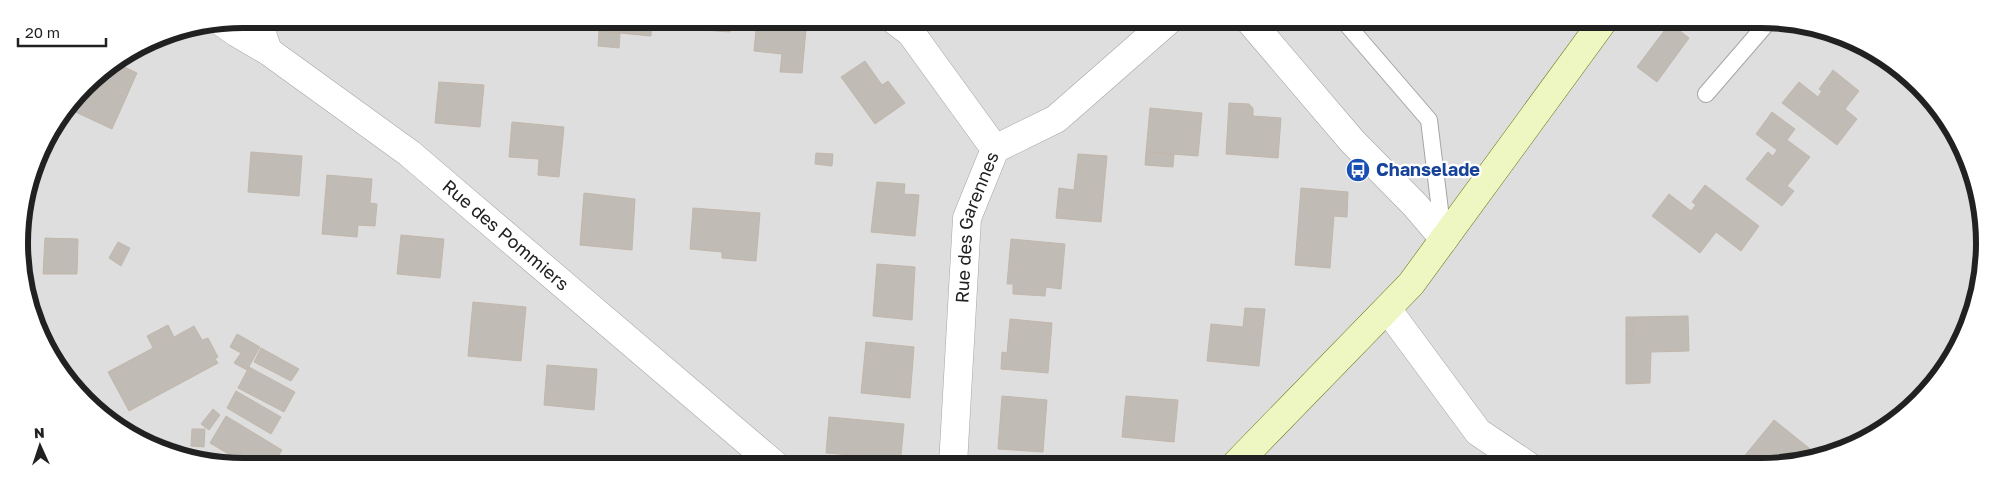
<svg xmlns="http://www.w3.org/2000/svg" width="2003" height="486" font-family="'Golos Text',sans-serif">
<rect width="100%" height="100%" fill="#f1eee8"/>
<path fill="#dfdede" d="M243,19L1790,21L1872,49L1938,107L1977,185L1982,273L1961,342L1918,402L1859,444L1789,465H213L131,437L65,380L26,301L19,228L42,144L95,75L157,36Z"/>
<g fill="#c1bbb5" stroke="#c1b7ab">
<path d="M355,19H398V25L354,21Z"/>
<path d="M447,19H490V29L446,25Z"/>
<path d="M600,19H652L651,36L599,31Z"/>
<path d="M679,19H731L730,32L678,28Z"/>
<path d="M757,19H807L802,73L780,72L782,54L754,51Z"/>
<path d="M1670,23L1689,38L1657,82L1637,67Z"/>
<path d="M599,31L620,33L619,48L598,46Z"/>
<path d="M1847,40L1872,49H1873L1867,56Z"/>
<path d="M865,61L882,85L888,81L905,103L875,124L841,77Z"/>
<path d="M114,62L137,73L112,129L69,109L95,75Z"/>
<path d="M1833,70L1859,91L1845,109L1857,119L1837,145L1782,103L1799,82L1818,97L1822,91L1819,89Z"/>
<path d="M439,82L484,85L480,127L435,123Z"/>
<path d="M1229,103L1249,104L1253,108V116L1281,118L1278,158L1226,154Z"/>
<path d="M1150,108L1202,113L1198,156L1146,152Z"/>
<path d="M1772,112L1795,129L1787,140L1810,157L1787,186L1794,191L1782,206L1746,179L1768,152L1773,156L1777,150L1756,134Z"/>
<path d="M512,122L564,127L559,177L538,175L539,159L509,157Z"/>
<path d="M251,152L302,156L299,196L248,192Z"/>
<path d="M1146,152L1174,154L1173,167L1145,165Z"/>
<path d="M816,153L833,154L832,166L815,164Z"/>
<path d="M1078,154L1107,156L1101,222L1056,218L1059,188L1074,190Z"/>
<path d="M327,175L372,179L370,203L377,204L375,226L358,225L357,237L322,234Z"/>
<path d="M877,182L905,184L904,194L919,195L915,236L871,232Z"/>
<path d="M1705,185L1759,226L1741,251L1716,232L1700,253L1652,216L1669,194L1691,211L1696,205L1692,202Z"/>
<path d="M1301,188L1348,192L1347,217L1334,216L1330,268L1295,265Z"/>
<path d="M584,193L635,199L632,250L580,245Z"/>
<path d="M693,208L760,213L756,261L722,258V252L690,249Z"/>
<path d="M401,235L444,239L440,278L397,274Z"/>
<path d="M45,238L78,239L77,274H43Z"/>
<path d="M1011,239L1065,244L1061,289L1046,287L1045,296L1013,294V284H1007Z"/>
<path d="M118,242L130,248L121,266L109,258Z"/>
<path d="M877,264L915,267L912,320L873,316Z"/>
<path d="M473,302L526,307L521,361L468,356Z"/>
<path d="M1245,308L1265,309L1259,366L1207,361L1211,324L1243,327Z"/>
<path d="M1688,316L1689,351L1651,352L1650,383L1626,384V335H1633L1634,317Z"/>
<path d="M1626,317H1634L1633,335H1626Z"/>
<path d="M1010,319L1052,323L1048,373L1001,369L1002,352L1007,353Z"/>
<path d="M168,325L174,337L194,326L202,340L208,338L218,357L215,359L218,363L129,411L108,372L153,348L147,336Z"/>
<path d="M237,334L260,347L247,370L234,363L241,353L230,347Z"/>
<path d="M866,342L914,347L910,398L861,393Z"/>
<path d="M261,348L299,369L291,381L254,362Z"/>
<path d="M547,365L597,369L594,410L544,405Z"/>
<path d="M249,367L295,392L284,412L238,388Z"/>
<path d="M236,391L281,417L271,434L227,408Z"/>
<path d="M1002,396L1047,400L1043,452L998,449Z"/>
<path d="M1126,396L1178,400L1174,442L1122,437Z"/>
<path d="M213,409L220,415L209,430L201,424Z"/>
<path d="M226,416L282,450L273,465H247L210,443Z"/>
<path d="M829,417L904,424L900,465H865V456L826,453Z"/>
<path d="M1774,420L1819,456L1789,465H1737Z"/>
<path d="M192,429H205L204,447L191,446Z"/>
<path d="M220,455L237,465H214Z"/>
</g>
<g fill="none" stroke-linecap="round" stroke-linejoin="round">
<g stroke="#a5a5a5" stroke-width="18">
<g id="lane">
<path d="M1343,20L1429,120L1443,235"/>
<path d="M1706,94L1769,21"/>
</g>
</g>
<g stroke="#a5a5a5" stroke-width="29">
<g id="street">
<path d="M257,19L268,51"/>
<path d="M894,20L911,33L995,149"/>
<path d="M1249,20L1352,141L1415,205L1444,239"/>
<path id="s1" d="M223,23L237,33L268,51L409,153L775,465"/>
<path d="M1388,310L1478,432L1527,465"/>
<path id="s2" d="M953,465L967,218L995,149L1056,119L1169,20"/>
</g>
</g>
<g stroke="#5f730d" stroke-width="29">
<path id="secondary" d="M1235,465L1411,284L1604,20"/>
</g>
<use href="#lane" stroke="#fff" stroke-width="16"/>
<use href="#street" stroke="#fff" stroke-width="28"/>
<use href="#secondary" stroke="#eef6c1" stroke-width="28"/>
</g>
<defs>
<g id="bus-disc" transform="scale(1.25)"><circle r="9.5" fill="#1a4fb4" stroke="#fff"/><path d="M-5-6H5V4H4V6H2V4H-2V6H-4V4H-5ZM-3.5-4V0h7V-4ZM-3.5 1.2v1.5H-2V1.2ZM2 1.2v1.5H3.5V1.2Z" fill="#fff"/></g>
</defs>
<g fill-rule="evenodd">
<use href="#bus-disc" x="1358" y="170"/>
</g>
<g text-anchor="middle" stroke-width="4.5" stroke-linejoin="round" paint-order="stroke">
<g font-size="18" font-weight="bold" fill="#164399" stroke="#fff" text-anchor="start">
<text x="1376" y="176">Chanselade</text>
</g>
<g font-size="18" fill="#212121" stroke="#fff">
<text dy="6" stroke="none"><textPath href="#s2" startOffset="240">Rue des Garennes</textPath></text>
<text dy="6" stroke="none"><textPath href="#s1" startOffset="354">Rue des Pommiers</textPath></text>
</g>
</g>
<path d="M0 0H2003V486H0ZM243 28H1761A215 215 0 0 1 1976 243V243A215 215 0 0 1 1761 458H243A215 215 0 0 1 28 243V243A215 215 0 0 1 243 28Z" fill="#fff" fill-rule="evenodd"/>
<path fill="none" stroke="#212121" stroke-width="6" d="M243 28H1761A215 215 0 0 1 1976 243V243A215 215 0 0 1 1761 458H243A215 215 0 0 1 28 243V243A215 215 0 0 1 243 28Z"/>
<g transform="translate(40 446) rotate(357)" stroke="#ffffff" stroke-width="4" paint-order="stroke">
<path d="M0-4L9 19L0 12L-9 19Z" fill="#212121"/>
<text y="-8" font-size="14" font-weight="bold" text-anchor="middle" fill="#212121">N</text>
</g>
<path d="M18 38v8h88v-8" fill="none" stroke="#212121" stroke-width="2.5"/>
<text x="25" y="38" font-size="15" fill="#212121" stroke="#ffffff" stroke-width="4" paint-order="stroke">20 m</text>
</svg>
